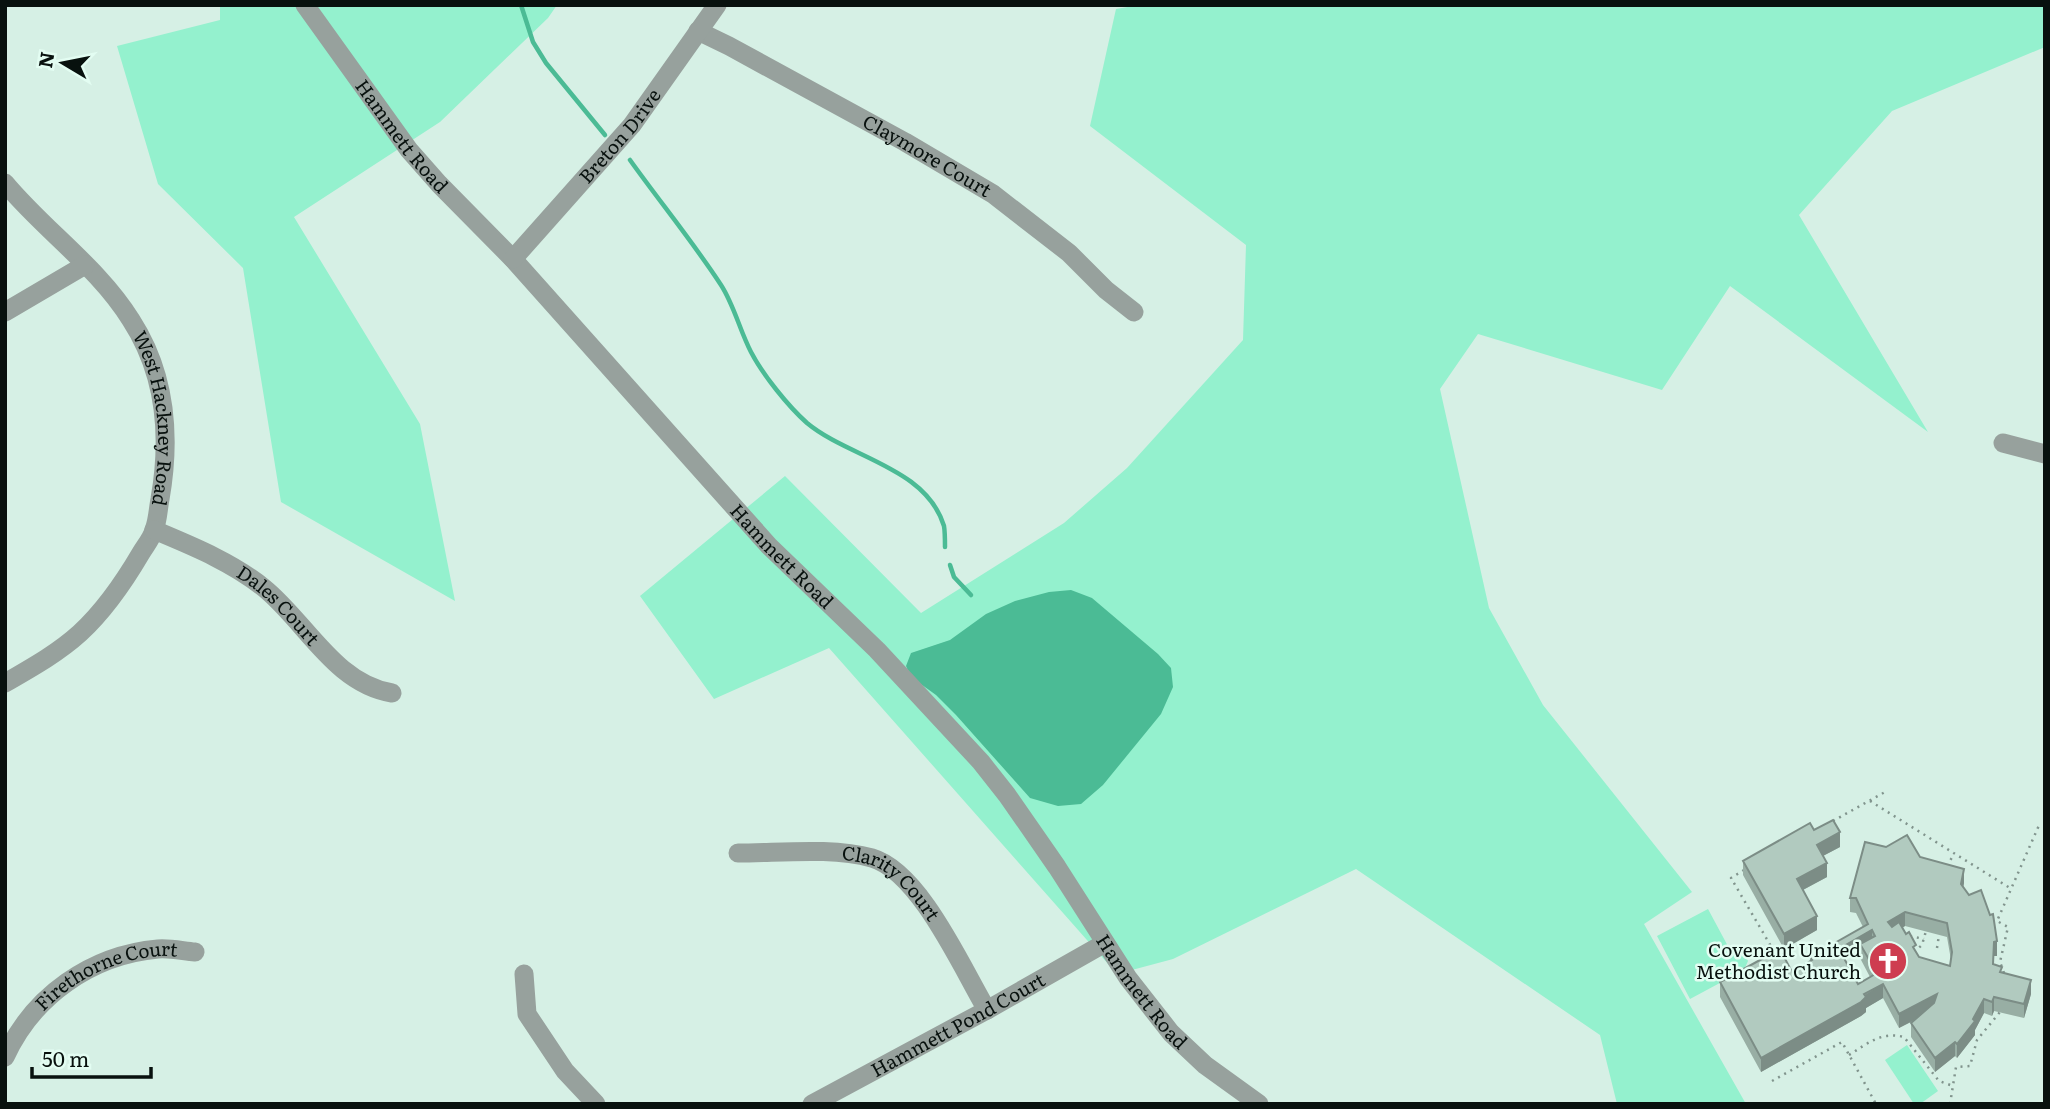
<svg xmlns="http://www.w3.org/2000/svg" width="2050" height="1109" font-family="Literata,serif">
<rect width="100%" height="100%" fill="#d6f0e5"/>
<g fill="#94f1ce">
<path d="M220,5H557L548,18L440,122L294,217L420,424L455,601L281,502L243,268L158,184L117,46L220,20Z"/>
<path d="M1139,5H2045V47L1892,111L1799,215L1928,432L1730,286L1662,390L1478,334L1440,389L1489,608L1543,705L1692,892L1644,924L1746,1104H1617L1600,1035L1356,869L1173,959L1117,974L829,648L714,699L640,596L785,476L921,613L1064,523L1127,468L1243,340L1246,245L1090,126L1116,9Z"/>
<path d="M1708,909L1730,950L1740,945L1748,961L1744,970L1690,999L1657,936Z"/>
<path d="M1907,1045L1938,1091L1920,1104H1914L1885,1060Z"/>
</g>
<path fill="#4bbb95" d="M1071,590L1092,598L1158,654L1171,668L1173,687L1161,714L1103,785L1081,804L1058,806L1030,798L956,715L936,695L911,677L906,666L911,653L950,640L986,614L1015,601L1049,592Z"/>
<g fill="none" stroke-linecap="round" stroke-linejoin="round">
<g stroke="#4bbb95" stroke-width="4.5">
<path d="M521,5L533,42L546,63L605,135"/>
<path d="M630,160C660,202 693,242 721,285C734,305 740,331 751,352C763,375 788,406 807,423C849,458 926,467 944,526C945,532 945,540 945,547"/>
<path d="M950,565L954,577L971,595"/>
</g>
<g stroke="#81948d" stroke-width="2.5" stroke-dasharray="2 5" stroke-linecap="butt">
<path d="M1870,801L2010,888"/>
<path d="M1833,821L1885,792"/>
<path d="M1947,866L1954,854"/>
<path d="M1744,870L1731,878L1775,953"/>
<path d="M1910,936L1924,939"/>
<path d="M1937,948L1939,935"/>
<path d="M1914,952L1922,945L1926,931"/>
<path d="M2004,973L2000,962L2008,927L1997,921L2040,823"/>
<path d="M1849,1055C1867,1044 1881,1031 1904,1037L1939,1081L1953,1086"/>
<path d="M1772,1081L1842,1042L1876,1104"/>
<path d="M1950,1104L1956,1067L1970,1066L1977,1040L2000,1012"/>
</g>
<g stroke="#97a19d" stroke-width="19">
<path id="s1" d="M305,5L409,150L439,184L513,259L769,546L877,650L981,762L1007,795L1057,867L1128,978L1171,1033L1205,1065L1259,1104"/>
<path id="s2" d="M698,31L729,46L905,142L993,194L1069,253L1106,290L1134,312"/>
<path id="s3" d="M5,183C45,231 98,267 131,320C166,374 171,436 160,499C158,509 158,520 154,530C152,538 145,546 141,553C124,582 105,610 80,633C58,653 31,668 5,683"/>
<path id="s4" d="M513,259L632,125L717,5"/>
<path d="M5,312L85,265"/>
<path d="M2003,443L2045,454"/>
<path id="s5" d="M154,530C192,546 232,562 264,588C306,622 335,684 392,693"/>
<path id="s6" d="M738,853C780,853 832,847 872,858C920,872 962,968 987,1010"/>
<path d="M524,974L527,1014L565,1071L596,1104"/>
<path id="s7" d="M5,1057C33,996 91,955 158,949C170,948 183,951 195,952"/>
<path id="s8" d="M812,1104L987,1010L1105,943"/>
</g>
</g>
<g fill="#98aea4" fill-rule="evenodd">
<path d="M1814,830L1840,847L1823,856L1827,877L1803,890L1817,930L1784,949L1743,875V861Z"/>
<path d="M1920,857L1964,883L1963,887L1997,956H1994V964L2002,972L2031,994L2024,1018L1994,1011L1992,1016L1984,1013L1975,1030V1035L1957,1058L1955,1056L1935,1072L1911,1037V1023L1915,1020L1899,1028L1883,998L1866,1008V1012L1861,1016L1761,1072L1720,997V982L1792,972L1810,962V957L1863,927L1856,913L1850,912V898ZM1905,926L1947,937L1951,960L1950,966L1919,957L1902,928ZM1860,951V958L1870,977L1858,984L1845,959Z"/>
</g>
<g fill="#7c8d86">
<path d="M1840,832V847L1817,859V845Z"/>
<path d="M1827,863V877L1797,893V879Z"/>
<path d="M1964,869V883L1961,898V884Z"/>
<path d="M1905,912V926L1888,936V922Z"/>
<path d="M1817,916V930L1784,949V934Z"/>
<path d="M1872,930V944H1860V951L1839,963V949Z"/>
<path d="M1997,941V956H1994L1993,978L1994,942Z"/>
<path d="M2031,980V994L2024,1018V1004Z"/>
<path d="M1883,984V998L1866,1008V1012L1861,1016L1761,1072V1058Z"/>
<path d="M1937,994V1008L1899,1028V1014Z"/>
<path d="M1994,997V1011L1992,1016V1002Z"/>
<path d="M1984,999V1013L1975,1030V1035L1957,1058V1044L1973,1019Z"/>
<path d="M1955,1042V1056L1935,1072V1058Z"/>
</g>
<g fill="#b1cabf" stroke="#7c8d86" stroke-width="2" fill-rule="evenodd">
<path d="M1833,820L1840,832L1817,845L1827,863L1797,879L1817,916L1784,934L1743,861L1810,823L1814,830Z"/>
<path d="M1907,835L1920,857L1964,869L1961,884L1969,895L1981,890L1990,915L1993,914L1997,941L1994,942L1993,964L2002,967L2000,972L2031,980L2024,1004L1994,997L1992,1002L1984,999L1973,1019L1975,1021L1957,1044L1955,1042L1935,1058L1911,1023L1934,1003L1937,994L1899,1014L1883,984L1864,994L1866,997L1861,1002L1761,1058L1720,982L1780,949L1792,972L1812,960L1810,957L1868,924L1856,898H1850L1865,842L1886,847ZM1905,912L1947,923L1952,952L1950,966L1919,957L1913,947L1916,945L1909,932L1906,934L1899,922L1892,927L1888,922ZM1872,930L1875,936L1860,944L1877,973L1858,984L1839,949Z"/>
</g>
<defs>
<g id="church-disc" transform="scale(2.0125)"><circle r="9.5" fill="#ce3d50" stroke="#e3fdf2"/><path d="M-1.2-6h2.4v3.5h3.3v2.4h-3.3V6h-2.4V-.1h-3.3v-2.4h3.3Z" fill="#fff"/></g>
</defs>
<g fill-rule="evenodd">
<use href="#church-disc" x="1888" y="961"/>
</g>
<g text-anchor="middle" stroke-width="5" stroke-linejoin="round" paint-order="stroke">
<g font-size="19" fill="#08110e" stroke="#e3fdf2">
<text dy="7" stroke="none"><textPath href="#s1" startOffset="163">Hammett Road</textPath></text>
<text dy="7" stroke="none"><textPath href="#s4" startOffset="163">Breton Drive</textPath></text>
<text dy="7" stroke="none"><textPath href="#s2" startOffset="261">Claymore Court</textPath></text>
<text dy="7" stroke="none"><textPath href="#s3" startOffset="290">West Hackney Road</textPath></text>
<text dy="7" stroke="none"><textPath href="#s1" startOffset="730">Hammett Road</textPath></text>
<text dy="7" stroke="none"><textPath href="#s5" startOffset="147">Dales Court</textPath></text>
<text dy="7" stroke="none"><textPath href="#s6" startOffset="164">Clarity Court</textPath></text>
<text dy="7" stroke="none"><textPath href="#s7" startOffset="138">Firethorne Court</textPath></text>
<text dy="7" stroke="none"><textPath href="#s1" startOffset="1297">Hammett Road</textPath></text>
<text dy="7" stroke="none"><textPath href="#s8" startOffset="166">Hammett Pond Court</textPath></text>
</g>
<g font-size="19" fill="#08110e" stroke="#e3fdf2" text-anchor="end">
<text x="1861" y="957">Covenant United<tspan x="1861" dy="22">Methodist Church</tspan></text>
</g>
</g>
<rect width="2050" height="1109" fill="none" stroke="#08110e" stroke-width="14"/>
<g transform="translate(63 63) rotate(280)" stroke="#e3fdf2" stroke-width="5" paint-order="stroke">
<path d="M0-5L12 26L0 18L-12 26Z" fill="#08110e"/>
<text y="-10" font-size="19" font-weight="bold" text-anchor="middle" fill="#08110e">N</text>
</g>
<path d="M32 1067v10h119v-10" fill="none" stroke="#08110e" stroke-width="3.5"/>
<text x="42" y="1067" font-size="21" fill="#08110e" stroke="#e3fdf2" stroke-width="5" paint-order="stroke">50 m</text>
</svg>
